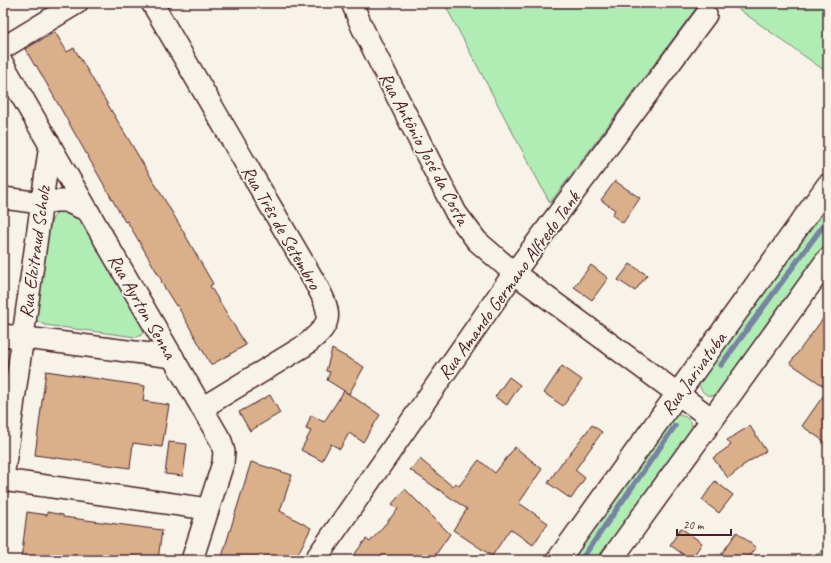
<svg xmlns="http://www.w3.org/2000/svg" width="831" height="563" font-family="Caveat,sans-serif">
<rect width="100%" height="100%" fill="#f7f3e8"/>
<filter id="ink" filterUnits="userSpaceOnUse"><feTurbulence type="fractalNoise" baseFrequency=".025" numOctaves="2"/><feDisplacementMap in="SourceGraphic" scale="8" xChannelSelector="R" yChannelSelector="G"/><feConvolveMatrix kernelMatrix="1 2 1 2 8 2 1 2 1" color-interpolation-filters="sRGB"/></filter>
<g filter="url(#ink)">
<g fill="#afedb4" stroke="#7c8670">
<path d="M444,3H700L550,203Z"/>
<path d="M730,3H828V73Z"/>
<path d="M828,201V244L720,394C708,399 697,392 700,379Z"/>
<path d="M60,209L81,215L145,327C144,333 142,336 136,337L45,325L37,321L35,313L50,225L53,218Z"/>
<path d="M678,415C687,416 691,420 693,430L601,560H569L671,417Z"/>
<path d="M828,547V560H809Z"/>
</g>
<g fill="none" stroke-linecap="round" stroke-linejoin="round">
<g stroke="#7783a2" stroke-width="5.5">
<path d="M721,365L828,219"/>
<path d="M581,560L675,426"/>
</g>
</g>
<g fill="#dab08a" stroke="#4a1f2b">
<path d="M55,32L67,52L74,48L179,224L213,284L210,286L246,345L211,365L177,305L176,306L161,282L162,281L147,255L127,221L125,222L36,65L35,66L25,49Z"/>
<path d="M615,181L640,198L623,223L612,215L615,210L601,200Z"/>
<path d="M630,264L647,275L635,291L618,280Z"/>
<path d="M591,265L608,278L592,300L574,287Z"/>
<path d="M828,312V444L802,426L828,389L790,363Z"/>
<path d="M332,349L364,367L349,394L327,380L330,372L326,371Z"/>
<path d="M562,366L582,380L563,406L544,393Z"/>
<path d="M46,371L145,386L143,401L169,405L162,447L133,443L130,468L35,455Z"/>
<path d="M509,377L520,385L507,405L495,397Z"/>
<path d="M344,391L380,415L363,442L349,433L340,449L331,444L322,461L301,450L311,431L306,429L311,415L324,422Z"/>
<path d="M270,395L280,413L250,431L239,412Z"/>
<path d="M592,425L602,432L575,470L585,478L571,499L548,483L562,462H563Z"/>
<path d="M750,426L766,451L742,466V467L728,478L713,458L731,445L727,440Z"/>
<path d="M169,442L187,444L183,476L165,474Z"/>
<path d="M515,447L542,469L519,503L548,523L533,545L510,529L492,556L453,530L467,509L410,470L420,459L453,487L456,483L459,486L479,460L495,473Z"/>
<path d="M251,462L292,475L280,511L311,528L295,560H221Z"/>
<path d="M715,481L733,495L719,513L702,500Z"/>
<path d="M405,489L450,534L432,560H350L366,539L370,542L398,509L392,504Z"/>
<path d="M27,512L47,515V512L63,515V517L162,530L158,560H21Z"/>
<path d="M681,528L702,543L691,560L670,545Z"/>
<path d="M737,532L756,548L747,560H728L721,555Z"/>
</g>
<g fill="none" stroke-linecap="round" stroke-linejoin="round">
<g stroke="#4a1f2b" stroke-width="24">
<g id="street">
<path d="M152,3L317,286C334,317 331,325 304,346L202,408"/>
<path d="M352,3L362,27L377,57L456,213L477,241L514,273L712,419"/>
<path d="M3,48L77,3"/>
<path d="M3,64L221,441L224,452L223,463L192,560"/>
<path d="M3,198L41,203L55,201H66L88,211"/>
<path d="M3,335L173,357"/>
<path d="M3,478L50,144"/>
<path d="M3,480L208,509"/>
<path d="M315,560L514,273L706,15"/>
</g>
</g>
<g stroke="#4a1f2b" stroke-width="25">
<g id="secondary">
<path d="M558,560L828,185"/>
<path d="M611,560L828,259"/>
</g>
</g>
<use href="#street" stroke="#f7f3e8" stroke-width="21"/>
<use href="#secondary" stroke="#f7f3e8" stroke-width="22"/>
</g>
</g>
<g text-anchor="middle" stroke-width="3.5" stroke-linejoin="round" paint-order="stroke">
<g font-size="19" fill="#4a1f2b" stroke="#f7f3e8">
<text transform="translate(425 148) rotate(62)" y="7">Rua Antônio José da Costa</text>
<text transform="translate(282 227) rotate(60)" y="7">Rua Três de Setembro</text>
<text transform="translate(34 252) rotate(-82)" y="7">Rua Elzitraud Scholz</text>
<text transform="translate(508 285) rotate(-54)" y="7">Rua Amando Germano Alfredo Tank</text>
<text transform="translate(143 306) rotate(60)" y="7">Rua Ayrton Senna</text>
<text transform="translate(693 373) rotate(-54)" y="7">Rua Jarivatuba</text>
</g>
</g>
<rect width="831" height="563" fill="none" stroke="#f7f3e8" stroke-width="16"/>
<rect x="8" y="8" width="815" height="547" fill="none" stroke="#4a1f2b" stroke-width="1.5" filter="url(#ink)"/>
<path d="M677 529v6h54v-6" fill="none" stroke="#4a1f2b" stroke-width="2"/>
<text x="683" y="529" font-size="12" fill="#4a1f2b" stroke="#f7f3e8" stroke-width="3" paint-order="stroke">20 m</text>
</svg>
